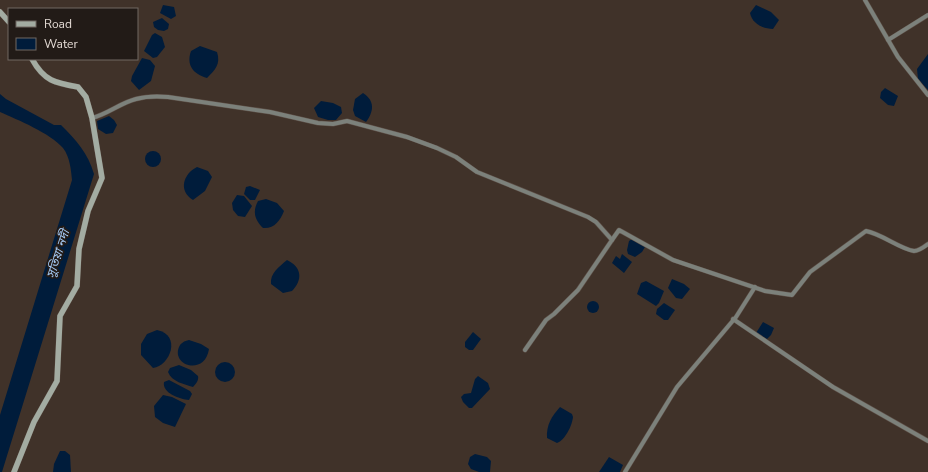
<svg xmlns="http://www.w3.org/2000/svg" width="928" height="472" font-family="'Nunito Sans','Noto Sans Bengali',sans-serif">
<rect width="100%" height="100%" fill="#403229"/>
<g fill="#001c3b">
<path d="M163,5L174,7L176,16L171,19L160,13Z"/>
<path d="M756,5L771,12L779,20L773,29C762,29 752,23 750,13Z"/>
<path d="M162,18L169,24L168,29L164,31L158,30L154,27L153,22Z"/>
<path d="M155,33L162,37L165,47L157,57L153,58L144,51L152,35Z"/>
<path d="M200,46L217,52C221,64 215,70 207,78C193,74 186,65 191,51Z"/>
<path d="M928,54V90L918,79L917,69Z"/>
<path d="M142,58L150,60L155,66L151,81L139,90L131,81L132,76Z"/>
<path d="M885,88L898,96L894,106L888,105L880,98L881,92Z"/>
<path d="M363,93C375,101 374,111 366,122L355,116L353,110L355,99Z"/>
<path d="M0,94L6,99L54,125H61C76,140 88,153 94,174L2,472H0V415L72,180C71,170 70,157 63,148C50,133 18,120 0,112Z"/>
<path d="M321,101L333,103L341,107L342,113L336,120H328L318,117L314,108Z"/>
<path d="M109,116L114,120L117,125L113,133L106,134L98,129L97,121Z"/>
<circle cx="153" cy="159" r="8"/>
<path d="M197,167L208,171L212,177L205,191L193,200C178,191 183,174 197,167Z"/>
<path d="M250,186L260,190L255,200H250L244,194L246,187Z"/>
<path d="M237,195L244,196L252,206L245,217L238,216L233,210L232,203Z"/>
<path d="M266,199L277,203L284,211C280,221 274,229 263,228C255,220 252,212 258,201Z"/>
<path d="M632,239L645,247L642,252L635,257L628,254L627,250L629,241Z"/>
<path d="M622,254L632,262L624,273L612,263L616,256L620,259Z"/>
<path d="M287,260C302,267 303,280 292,291L283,293L271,284C270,273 279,267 287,260Z"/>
<path d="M672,279L684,284L690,289L682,299L676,298L668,288Z"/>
<path d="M646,281L664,291L659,303L656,306L637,294L641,283Z"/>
<circle cx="593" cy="307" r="6"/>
<path d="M664,303L675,310L668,320H664L656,314L657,309Z"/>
<path d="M763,322L774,328L771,335L767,339L756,333Z"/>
<path d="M157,330C182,335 170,366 153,368L141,355V344L147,334Z"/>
<path d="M473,332L481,339L473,350H469L465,347V342Z"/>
<path d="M189,340L201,344L209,349C205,376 171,366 179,347C181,343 184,341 189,340Z"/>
<circle cx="225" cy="372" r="10"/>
<path d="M179,365L191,370L198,376C199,380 196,384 193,387C184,384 172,382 168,372L170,368Z"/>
<path d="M478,376L488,383L490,389L472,408H469L463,402L461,397L464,394L471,393L475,379Z"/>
<path d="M169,380L190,391L192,394L189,400C179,399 162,393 164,382Z"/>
<path d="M163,395L172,397L186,404L175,427L163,423L155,417L154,406Z"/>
<path d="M560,407L572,414L573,417C572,426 565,440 557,443L547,438C546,425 552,416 560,407Z"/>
<path d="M60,451H65L70,455L71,472H53L54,464Z"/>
<path d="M475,454L487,457L491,461L490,472H479L471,469L468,464L470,457Z"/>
<path d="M609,457L623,465L620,472H599Z"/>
</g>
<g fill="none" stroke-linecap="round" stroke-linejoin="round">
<g stroke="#5e5048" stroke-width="5">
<g id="street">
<path d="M865,0L898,57L928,95"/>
<path d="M888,40L928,15"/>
<path d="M92,118C108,114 120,103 136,99C147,96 157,96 168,97L270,112L318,123L333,124L347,121L407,137L437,148L456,157L477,172L588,217L596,222L612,240L578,290L554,314L546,320L525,350"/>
<path d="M612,240L619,230L673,260L765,291L792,295L810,272L866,231C882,234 900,249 914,251C919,251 924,247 928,244"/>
<path d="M733,319L833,387L928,441"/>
<path d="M625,472L677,387L736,317L755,287"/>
</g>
</g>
<g stroke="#5e5048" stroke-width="6">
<g id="secondary">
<path d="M0,12L9,22"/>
<path d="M14,472L34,422L57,381L60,316L77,286L79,249L88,211L102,178L92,118L86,97L78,87C55,83 44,81 32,59"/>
</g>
</g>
<use href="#street" stroke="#7c817b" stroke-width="4"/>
<use href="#secondary" stroke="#a3aca2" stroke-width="5.5"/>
</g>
<g text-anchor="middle" stroke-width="3.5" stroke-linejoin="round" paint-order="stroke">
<g font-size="12" font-style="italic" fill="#a4c8f2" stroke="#221b17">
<text transform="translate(58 254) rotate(-72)" y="4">সুতিয়া নদী</text>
</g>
</g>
<rect x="8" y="8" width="130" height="52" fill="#221b17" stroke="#706863"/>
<rect x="16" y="21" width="20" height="6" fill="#a3aca2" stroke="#706863"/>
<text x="44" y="28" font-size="12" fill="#e4dbd5">Road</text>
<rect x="16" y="38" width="20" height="12" fill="#001c3b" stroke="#706863"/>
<text x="44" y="48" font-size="12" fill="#e4dbd5">Water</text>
</svg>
